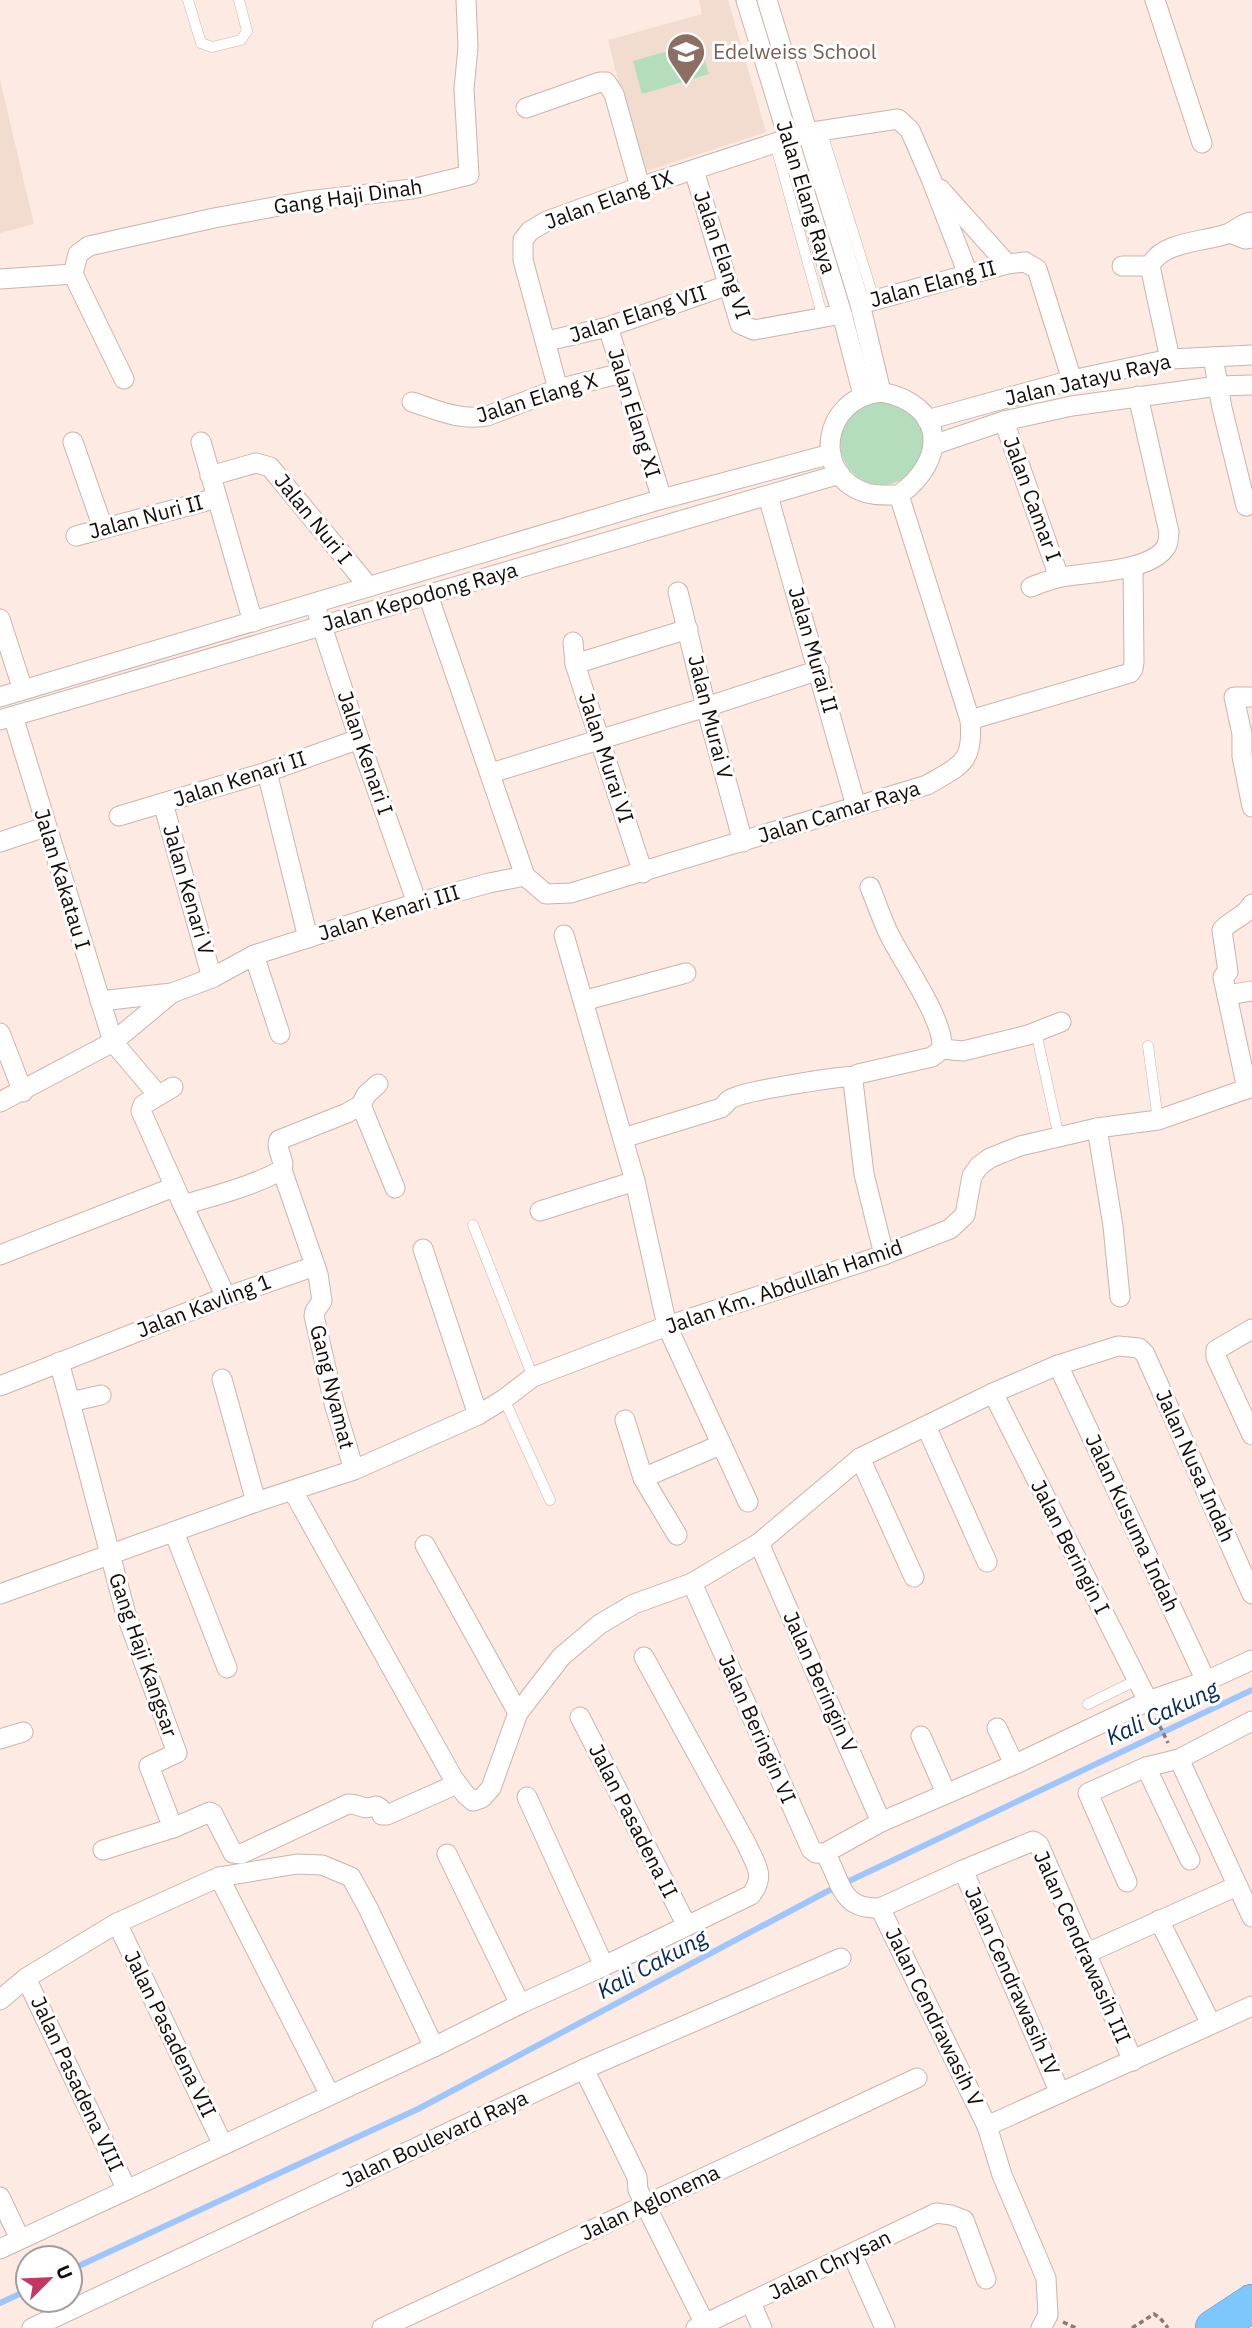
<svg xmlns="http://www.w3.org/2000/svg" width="1252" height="2328" font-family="'IBM Plex Sans',sans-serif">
<rect width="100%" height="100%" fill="#fdeae3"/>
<g fill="#f1dccf">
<path d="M699,0H728L766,132L641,173L608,40L702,14Z"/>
<path d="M0,80L34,224L0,233Z"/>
</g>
<g fill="#b4ddbe">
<path d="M699,42L709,74L642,94L633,61Z"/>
<circle cx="882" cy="443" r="42"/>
</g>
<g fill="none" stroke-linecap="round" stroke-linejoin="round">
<g stroke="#9ec6fc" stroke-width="6">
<path d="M70,2270L418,2109L826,1892L1252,1690"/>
<path d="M0,2303L28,2290"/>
</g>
<g stroke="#cab4ac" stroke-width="11">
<g id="service">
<path d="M188,0L201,43L212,47L241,40L247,31L239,0"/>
<path d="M821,130L874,299"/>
<path d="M775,143L823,318"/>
<path d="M1036,1032L1059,1137"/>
<path d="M1148,1046L1158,1120"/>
<path d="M473,1225L533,1377"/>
<path d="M504,1399L550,1500"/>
<path d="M1088,1704L1137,1680"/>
</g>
</g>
<g stroke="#cab4ac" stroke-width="21">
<g id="minor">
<path d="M746,0L842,314L863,395"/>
<path d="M767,0L860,304L881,392"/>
<path d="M1155,0L1202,143"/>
<path d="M526,108L600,82H606L614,94L640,187"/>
<path d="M694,170L740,324L754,330L842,314"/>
<path d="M940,189L1007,264"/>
<path d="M1230,233L1245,239L1252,238"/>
<path d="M1122,266H1150C1162,241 1204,242 1227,234C1237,230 1241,223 1252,222"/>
<path d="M1150,266L1170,359"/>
<path d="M73,274L78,254L89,246L214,218L307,201L412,189L469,175L464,89L468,47L466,0"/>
<path d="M0,279L73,274L124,379"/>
<path d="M860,304L1007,264L1025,262L1037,269L1072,380"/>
<path d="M608,327L662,499"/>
<path d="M547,341L608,327L728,285"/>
<path d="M1213,357L1222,408L1246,506"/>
<path d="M558,389L523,260V240L530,231L547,221L640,187L806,133L898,119L910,130L932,181L968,274"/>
<path d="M881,392C945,404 949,459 899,495C888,495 877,496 867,493C811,477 821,398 881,392Z"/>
<path d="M412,402C437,410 460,421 487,416L558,389L622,373"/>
<path d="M927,420L1072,380L1170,359L1252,355"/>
<path d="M1004,421L1059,577"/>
<path d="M73,442L103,528"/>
<path d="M201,442L253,622"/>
<path d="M933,445L1004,421L1072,406L1218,386L1252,385"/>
<path d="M210,476L256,463L270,467L369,587"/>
<path d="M768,496L856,806"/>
<path d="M76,536L217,498"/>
<path d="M1031,587C1041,583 1051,579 1062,577C1089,572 1150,572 1166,547C1169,542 1168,537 1169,532L1138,396"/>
<path d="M678,592L706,707L743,842"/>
<path d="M428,595L525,876"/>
<path d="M318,614L359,739L417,903"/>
<path d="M0,619L23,690"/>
<path d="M573,642L575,664L643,873"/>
<path d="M575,664L688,629"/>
<path d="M0,697L662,499L831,454"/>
<path d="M1252,697H1234L1242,734V756L1252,807"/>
<path d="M13,716L113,1042L158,1095"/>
<path d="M0,720L840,474"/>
<path d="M970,720L1130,673L1133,669L1134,662L1133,566"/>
<path d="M267,772L308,938"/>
<path d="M491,773L706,707L819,670"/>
<path d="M163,803L212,978"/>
<path d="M119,816L267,772L359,739"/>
<path d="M0,842L45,827"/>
<path d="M525,876L546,894L571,893L927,785C961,765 974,763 970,720L899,495"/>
<path d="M870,887C876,902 881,917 888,932C901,960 945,1020 942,1049L932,1057L858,1074L853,1081L864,1174L884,1255"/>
<path d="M564,935L635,1181L667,1326L748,1502"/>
<path d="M254,955L280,1034"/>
<path d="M1227,995L1252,991"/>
<path d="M100,1001L172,993L212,978L254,955L417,903L489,883L525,876"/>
<path d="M583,1001L686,973"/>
<path d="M0,1033L23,1092"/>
<path d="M942,1049L963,1051L1028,1035L1061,1022"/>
<path d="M173,1087L143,1105L141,1111L183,1205C217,1195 250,1187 282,1170C286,1160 275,1150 279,1140L347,1113L361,1105L366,1095L378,1084"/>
<path d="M1247,1089L1223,977L1228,972L1222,930C1232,919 1245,917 1252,904"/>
<path d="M0,1102L113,1042L172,993"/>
<path d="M361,1105L395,1188"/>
<path d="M1097,1128L1113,1226L1120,1297"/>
<path d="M623,1138L721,1108C724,1106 726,1103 729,1100C740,1091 837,1077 855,1076"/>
<path d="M282,1170L318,1274L322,1301L315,1311L314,1316L334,1403L354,1470"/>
<path d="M183,1205L226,1297"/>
<path d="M540,1211L635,1181"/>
<path d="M423,1249L478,1415"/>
<path d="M0,1255L174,1187"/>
<path d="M1252,1329L1216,1350V1357L1252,1435"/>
<path d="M59,1362L70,1402"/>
<path d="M1058,1365L1206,1681"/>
<path d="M222,1379L256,1502"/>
<path d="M0,1386L226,1297L315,1266"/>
<path d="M993,1393L1148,1701"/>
<path d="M101,1395L70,1402L125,1611L177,1753L149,1766L173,1828L103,1850"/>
<path d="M625,1420L643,1478L677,1535"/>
<path d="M926,1426L987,1562"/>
<path d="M860,1458L914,1577"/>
<path d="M643,1478L720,1445"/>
<path d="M293,1491L453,1778L465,1794L473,1801L482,1798L491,1788L518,1713L561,1657L600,1624L634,1604L692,1583L759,1543L860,1458L993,1393L1058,1365L1118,1346L1139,1348L1145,1354L1252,1594"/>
<path d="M174,1532L227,1668"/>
<path d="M759,1543L881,1822"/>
<path d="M425,1545L518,1713"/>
<path d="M692,1583L811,1849L816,1853H825C842,1881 839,1910 880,1908L963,1870L1033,1841L1039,1845L1133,2061"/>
<path d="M0,1594L256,1502L354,1470L478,1415L504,1399L533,1377L667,1326L884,1255L950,1229L965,1215L972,1176L979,1166L990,1158L1020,1146L1097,1128L1158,1120L1252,1087"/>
<path d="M580,1717L687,1926"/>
<path d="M997,1728L1014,1764"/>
<path d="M921,1736L946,1793"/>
<path d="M0,1739L23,1732"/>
<path d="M1179,1759L1252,1917"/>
<path d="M1146,1767L1190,1860"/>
<path d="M527,1797L604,1966"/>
<path d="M173,1828L210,1812L213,1814L233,1853L241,1854L348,1804C361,1803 359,1811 376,1806L380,1808L382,1815H387L457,1784"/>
<path d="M825,1853L881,1822L1018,1763L1148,1701L1206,1681L1252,1660"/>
<path d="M447,1854L520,2004"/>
<path d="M963,1870L1060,2093"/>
<path d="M219,1877L330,2095"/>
<path d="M1127,1882L1088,1793L1146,1767L1179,1759L1252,1721"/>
<path d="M880,1908L987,2126L1002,2175L1046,2278L1048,2315L1041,2328"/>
<path d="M1159,1920L1211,2024"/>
<path d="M117,1923L223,2145"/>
<path d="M1085,1954L1237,1886"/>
<path d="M26,1978L127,2190"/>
<path d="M0,2000L26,1978L117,1923L219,1877L297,1864L322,1865L351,1877L368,1908L434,2047"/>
<path d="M584,2069L637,2177L638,2190L705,2324"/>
<path d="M987,2126L1252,2006"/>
<path d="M0,2197L20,2239"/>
<path d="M0,2249L434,2047L520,2004L604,1966L751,1895C766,1875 756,1866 747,1845L644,1657"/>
<path d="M852,2254L885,2328"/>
<path d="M751,2303L762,2328"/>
<path d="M32,2328L584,2069L841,1958"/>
<path d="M382,2328L917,2078"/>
<path d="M696,2328L936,2213L951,2215L964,2220L986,2279"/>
</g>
</g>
<g stroke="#5986a8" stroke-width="38">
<path id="motorway" d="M1214,2328L1252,2303"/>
</g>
<g stroke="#897c77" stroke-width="3.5" stroke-dasharray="5 3.5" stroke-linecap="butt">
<path d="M1156,1718L1168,1743"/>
<path d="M1063,2322L1076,2328"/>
<path d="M1132,2328L1154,2314L1160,2318L1168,2328"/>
</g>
<use href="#service" stroke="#fff" stroke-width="10"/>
<use href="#minor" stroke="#fff" stroke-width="19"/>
<use href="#motorway" stroke="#7ec7fd" stroke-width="37"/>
</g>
<defs>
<g id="school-pin" transform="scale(2.0125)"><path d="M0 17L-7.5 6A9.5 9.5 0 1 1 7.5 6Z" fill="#8d6e63" stroke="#fff"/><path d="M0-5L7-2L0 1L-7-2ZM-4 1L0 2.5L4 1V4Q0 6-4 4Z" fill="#fff"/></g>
</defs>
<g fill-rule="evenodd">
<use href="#school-pin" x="686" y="52"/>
</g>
<g text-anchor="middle" stroke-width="6" stroke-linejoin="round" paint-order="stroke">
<g font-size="21" fill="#785e54" stroke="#fff" text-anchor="start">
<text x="713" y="59">Edelweiss School</text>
</g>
<g font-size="21" fill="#130c09" stroke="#fff">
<text transform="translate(348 197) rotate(-8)" y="7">Gang Haji Dinah</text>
<text transform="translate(806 197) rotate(73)" y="7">Jalan Elang Raya</text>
<text transform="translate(609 200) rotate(-20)" y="7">Jalan Elang IX</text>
<text transform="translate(722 255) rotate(71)" y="7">Jalan Elang VI</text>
<text transform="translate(933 284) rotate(-15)" y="7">Jalan Elang II</text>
<text transform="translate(638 314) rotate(-18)" y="7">Jalan Elang VII</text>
<text transform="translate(1088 380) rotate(-13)" y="7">Jalan Jatayu Raya</text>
<text transform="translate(537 398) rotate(-17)" y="7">Jalan Elang X</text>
<text transform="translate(634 413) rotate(73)" y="7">Jalan Elang XI</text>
<text transform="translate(1032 499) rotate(70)" y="7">Jalan Camar I</text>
<text transform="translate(146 517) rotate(-15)" y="7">Jalan Nuri II</text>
<text transform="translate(313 519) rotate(51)" y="7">Jalan Nuri I</text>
<text transform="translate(420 597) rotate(-16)" y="7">Jalan Kepodong Raya</text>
<text transform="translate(813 650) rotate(74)" y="7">Jalan Murai II</text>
<text transform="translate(710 717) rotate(76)" y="7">Jalan Murai V</text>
<text transform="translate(365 753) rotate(71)" y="7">Jalan Kenari I</text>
<text transform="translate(606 758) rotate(72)" y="7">Jalan Murai VI</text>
<text transform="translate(240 779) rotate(-18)" y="7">Jalan Kenari II</text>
<text transform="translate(839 812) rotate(-17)" y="7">Jalan Camar Raya</text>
<text transform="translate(62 879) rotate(73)" y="7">Jalan Kakatau I</text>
<text transform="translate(188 890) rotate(74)" y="7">Jalan Kenari V</text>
<text transform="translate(389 913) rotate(-17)" y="7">Jalan Kenari III</text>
<text transform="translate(784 1287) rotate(-19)" y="7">Jalan Km. Abdullah Hamid</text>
<text transform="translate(204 1306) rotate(-21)" y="7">Jalan Kavling 1</text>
<text transform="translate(332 1387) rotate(76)" y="7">Gang Nyamat</text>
<text transform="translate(1195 1466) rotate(66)" y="7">Jalan Nusa Indah</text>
<text transform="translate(1132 1523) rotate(65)" y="7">Jalan Kusuma Indah</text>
<text transform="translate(1070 1547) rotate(63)" y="7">Jalan Beringin I</text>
<text transform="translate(143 1655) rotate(71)" y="7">Gang Haji Kangsar</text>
<text transform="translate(820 1682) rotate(66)" y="7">Jalan Beringin V</text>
<text transform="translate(757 1729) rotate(66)" y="7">Jalan Beringin VI</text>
<text transform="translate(633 1821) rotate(63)" y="7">Jalan Pasadena II</text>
<text transform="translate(1082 1947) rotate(66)" y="7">Jalan Cendrawasih III</text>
<text transform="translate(1012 1981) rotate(66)" y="7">Jalan Cendrawasih IV</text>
<text transform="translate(934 2017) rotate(64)" y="7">Jalan Cendrawasih V</text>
<text transform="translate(170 2034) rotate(64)" y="7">Jalan Pasadena VII</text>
<text transform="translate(77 2084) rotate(65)" y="7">Jalan Pasadena VIII</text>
<text transform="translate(435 2139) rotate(-25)" y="7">Jalan Boulevard Raya</text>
<text transform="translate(650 2203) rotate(-25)" y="7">Jalan Aglonema</text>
<text transform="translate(830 2265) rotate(-26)" y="7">Jalan Chrysan</text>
</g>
<g font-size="23" font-style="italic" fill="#042a59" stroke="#fff">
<text transform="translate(1162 1713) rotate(-25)" y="8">Kali Cakung</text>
<text transform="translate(652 1964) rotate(-28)" y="8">Kali Cakung</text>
</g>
</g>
<g transform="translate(49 2279) rotate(66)"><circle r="33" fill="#ffffff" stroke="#a19e9d" stroke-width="2"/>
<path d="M0-5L12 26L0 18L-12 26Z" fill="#c43664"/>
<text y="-10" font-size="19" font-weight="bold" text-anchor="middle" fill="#130c09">U</text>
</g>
</svg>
